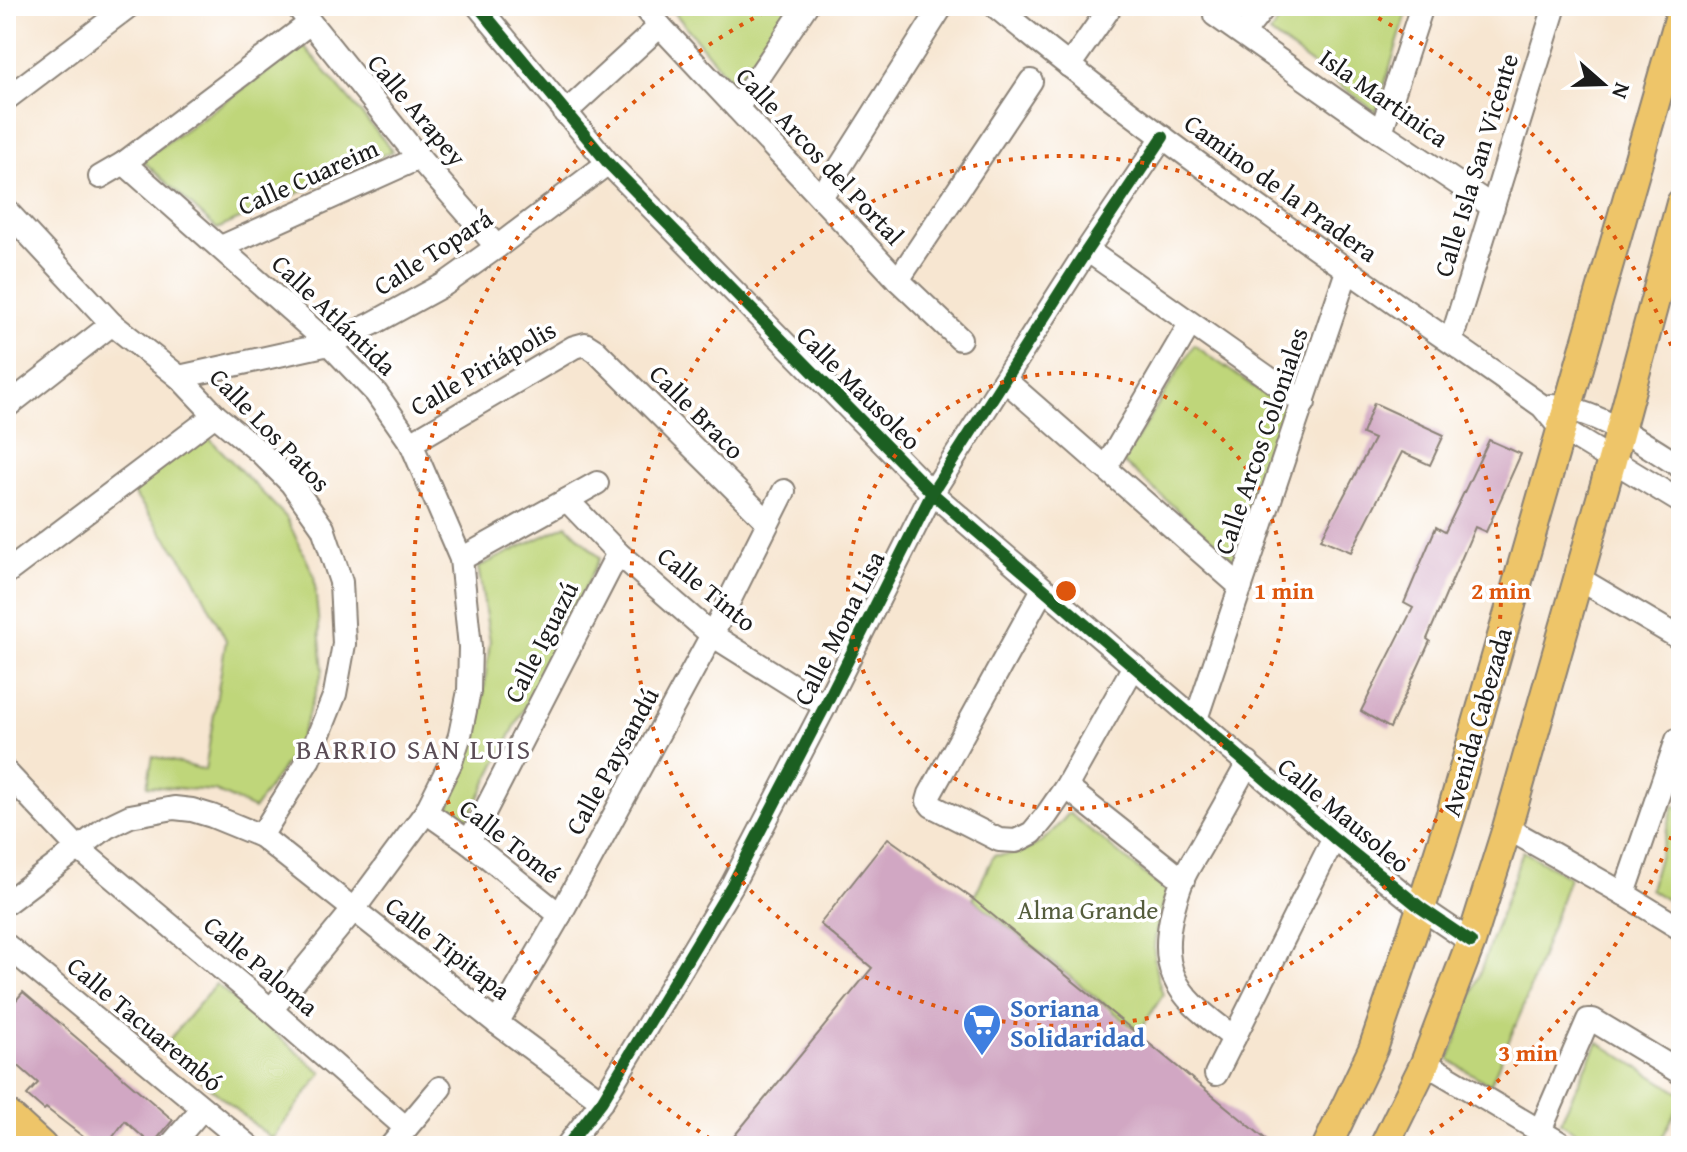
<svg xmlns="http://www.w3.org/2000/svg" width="1687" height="1152" font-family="'Gentium Book Plus',serif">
<rect width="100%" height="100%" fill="#fff"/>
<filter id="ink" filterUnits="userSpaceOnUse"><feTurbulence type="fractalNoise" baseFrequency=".0125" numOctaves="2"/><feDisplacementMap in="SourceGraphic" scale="16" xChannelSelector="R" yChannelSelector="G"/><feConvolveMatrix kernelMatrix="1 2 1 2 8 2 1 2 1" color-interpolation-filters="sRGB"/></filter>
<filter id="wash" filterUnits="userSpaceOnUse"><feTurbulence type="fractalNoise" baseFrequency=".006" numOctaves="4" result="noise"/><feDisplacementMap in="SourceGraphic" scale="32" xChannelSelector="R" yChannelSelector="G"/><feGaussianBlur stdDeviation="1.8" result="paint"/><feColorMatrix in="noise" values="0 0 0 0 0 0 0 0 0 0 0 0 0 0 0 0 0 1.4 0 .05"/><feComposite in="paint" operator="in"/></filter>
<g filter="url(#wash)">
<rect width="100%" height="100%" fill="#f7e6d1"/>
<g fill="#bfd67a" stroke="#6e794b" stroke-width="2">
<path d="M669,6H797L741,94Z"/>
<path d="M1290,6H1409L1376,112L1270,33Z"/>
<path d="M304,46L393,151L217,229L142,160Z"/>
<path d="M1194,345L1292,414L1237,562L1123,462Z"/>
<path d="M205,434L286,517L314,575L323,671L297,747L254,809L215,791L147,786L153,756L205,770L226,640L192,573L131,490Z"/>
<path d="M567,525L600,558L465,825L449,809L480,722L490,641L478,567Z"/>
<path d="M1674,805L1681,809V909L1650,889Z"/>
<path d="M1069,813L1167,892C1155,934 1147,952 1163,995L1139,1032L973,899L994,855C1031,857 1047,839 1069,813Z"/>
<path d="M1523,851L1569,877L1523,1008L1490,1085L1449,1060Z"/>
<path d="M216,984L322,1073L272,1139L162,1048Z"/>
<path d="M1598,1042L1681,1094V1101L1658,1146H1600L1560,1122Z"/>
</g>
<g id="blocks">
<g fill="#d1a7c3">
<path d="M1374,403L1444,435L1430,465L1402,452L1351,552L1321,539L1374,439L1362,434Z"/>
<path d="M1489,440L1521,454L1486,532L1475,527L1427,639L1430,641L1390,728L1361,711L1413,608L1404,603L1436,527L1445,532Z"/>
<path d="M888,838L973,899L1274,1146H726L872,968L820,924Z"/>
<path d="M23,992L173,1120L152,1145L125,1121L106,1146H95L46,1108L44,1110L27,1095L38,1083L6,1055V1012Z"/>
</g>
</g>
</g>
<g filter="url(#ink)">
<use href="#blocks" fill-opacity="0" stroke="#8a8176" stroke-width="2"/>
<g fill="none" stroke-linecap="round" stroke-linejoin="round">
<g stroke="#8a8176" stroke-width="26">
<g id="minor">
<path d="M297,6L419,158L497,247"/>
<path d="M478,6L608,163L932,493L1334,838L1421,908L1471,942"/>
<path d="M644,6L660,26L898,280L960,339"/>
<path d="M995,6C1169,150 1357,276 1542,406L1561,429L1681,502"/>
<path d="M1215,15L1381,132L1493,207"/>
<path d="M1243,34L1265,6"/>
<path d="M1069,66L1111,6"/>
<path d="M6,99L129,6"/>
<path d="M737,108L806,6"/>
<path d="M565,113L660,26"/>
<path d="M1381,132L1422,6"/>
<path d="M124,163L329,344L376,393L411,443L461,559L470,647L469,691L460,735L451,762L426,812L354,909L271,1010"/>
<path d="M100,177L124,163L310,23"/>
<path d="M821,197L942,6"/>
<path d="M6,210L112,324L179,377L215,415L261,453L291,483L323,528L341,582L344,644L335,694L309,759L261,836"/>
<path d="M221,247L419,158"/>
<path d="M1087,250L1304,403"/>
<path d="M898,280L1031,81"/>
<path d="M1451,341L1555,6"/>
<path d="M179,377L329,344L372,324L445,284L497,247L608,163"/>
<path d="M1005,380L1241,587"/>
<path d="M1551,406C1597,410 1643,443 1681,467"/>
<path d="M6,407L112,324"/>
<path d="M411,443L574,347L585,344L596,351L768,522"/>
<path d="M1106,467L1190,324"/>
<path d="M567,500L618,553L712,635L825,706"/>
<path d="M461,559L597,483"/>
<path d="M6,573L215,415"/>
<path d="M1578,578L1681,639"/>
<path d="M1043,589L930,794L928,801L932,806L999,840L1016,841L1032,833L1046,816L1066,787L1134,666"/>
<path d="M1196,719L1347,271"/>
<path d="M6,772L78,848L271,1010L406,1128"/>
<path d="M1066,787L1183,880"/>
<path d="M426,812L469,842L560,915"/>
<path d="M1507,828L1624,894L1681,929"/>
<path d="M469,842L618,553"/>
<path d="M1624,894L1677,740"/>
<path d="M6,903L107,827L130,816L174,808L192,810L212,816L261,836L497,1023L602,1101"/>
<path d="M6,945L249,1146"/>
<path d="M497,1023L560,915L712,635L784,491"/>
<path d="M1234,1038C1212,1020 1185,1003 1174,977C1161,949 1172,908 1182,881C1187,868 1196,856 1203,843C1218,817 1233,790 1248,763"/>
<path d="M1425,1063L1565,1146"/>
<path d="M1216,1074L1334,838"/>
<path d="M1540,1131L1588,1020H1593L1681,1073"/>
<path d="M170,1146L202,1109"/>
<path d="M391,1146L440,1088"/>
<path d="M567,1146L602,1101L732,885L825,706L932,493L1087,250L1163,137"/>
</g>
</g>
<g stroke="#8a8176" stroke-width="32">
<g id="major">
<path d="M6,1113L42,1146"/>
<path d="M1327,1146L1373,1049L1421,908L1451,814L1681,12"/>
<path d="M1384,1146L1425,1063L1471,942L1507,828L1612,460L1681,203"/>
</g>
</g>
<use href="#minor" stroke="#fff" stroke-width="22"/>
<use href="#major" stroke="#eec569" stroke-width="28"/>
<g stroke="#fff" stroke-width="17">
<g id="cycleway">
<path d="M478,6L608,163L932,493L1334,838L1421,908L1471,942"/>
<path d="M567,1146L602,1101L732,885L825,706L932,493L1087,250L1163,137"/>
</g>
</g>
<use href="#cycleway" stroke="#1b5e20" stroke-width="12"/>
</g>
</g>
<g fill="none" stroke="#de560d" stroke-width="4" stroke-dasharray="4 8">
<circle cx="1066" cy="591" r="218"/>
<circle cx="1066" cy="591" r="435"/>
<path d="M1680 814A653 653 0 0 1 1412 1145M720 1145A653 653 0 0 1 775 7M1357 7A653 653 0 0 1 1680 368"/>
</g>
<defs>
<g id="supermarket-pin" transform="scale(2)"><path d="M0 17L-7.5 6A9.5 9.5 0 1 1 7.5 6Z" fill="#3f7fe0" stroke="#fff"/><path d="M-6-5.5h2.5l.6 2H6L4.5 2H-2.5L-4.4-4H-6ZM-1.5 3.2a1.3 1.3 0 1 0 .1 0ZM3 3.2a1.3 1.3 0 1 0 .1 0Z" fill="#fff"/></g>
</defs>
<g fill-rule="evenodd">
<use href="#supermarket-pin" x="982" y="1023"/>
</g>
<g text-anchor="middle" stroke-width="7" stroke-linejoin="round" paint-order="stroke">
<g font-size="26" fill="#1c1c1c" stroke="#fff">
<text transform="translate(1384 98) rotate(35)" y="9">Isla Martinica</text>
<text transform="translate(417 110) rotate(50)" y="9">Calle Arapey</text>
<text transform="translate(820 156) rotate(47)" y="9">Calle Arcos del Portal</text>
<text transform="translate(1476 165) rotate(-73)" y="9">Calle Isla San Vicente</text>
<text transform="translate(308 177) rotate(-24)" y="9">Calle Cuareim</text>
<text transform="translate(1281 188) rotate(36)" y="9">Camino de la Pradera</text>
<text transform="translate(433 252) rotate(-33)" y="9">Calle Topará</text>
<text transform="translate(334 315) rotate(44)" y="9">Calle Atlántida</text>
<text transform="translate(483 368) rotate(-30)" y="9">Calle Piriápolis</text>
<text transform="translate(859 388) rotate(45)" y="9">Calle Mausoleo</text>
<text transform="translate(697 412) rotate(45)" y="9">Calle Braco</text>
<text transform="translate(270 430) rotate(46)" y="9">Calle Los Patos</text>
<text transform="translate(1261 441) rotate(-71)" y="9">Calle Arcos Coloniales</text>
<text transform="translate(707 589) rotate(39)" y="9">Calle Tinto</text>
<text transform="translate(839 628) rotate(-63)" y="9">Calle Mona Lisa</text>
<text transform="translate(541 642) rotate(-63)" y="9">Calle Iguazú</text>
<text transform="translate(1477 722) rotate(-74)" y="9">Avenida Cabezada</text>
<text transform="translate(612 761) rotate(-61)" y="9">Calle Paysandú</text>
<text transform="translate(1344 815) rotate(40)" y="9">Calle Mausoleo</text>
<text transform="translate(510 841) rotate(38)" y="9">Calle Tomé</text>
<text transform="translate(448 948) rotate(38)" y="9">Calle Tipitapa</text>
<text transform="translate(261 966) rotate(40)" y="9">Calle Paloma</text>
<text transform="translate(145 1024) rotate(40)" y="9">Calle Tacuarembó</text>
</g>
<g font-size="26" fill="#555d3d" stroke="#fff">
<text x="1088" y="919">Alma Grande</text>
</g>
<g font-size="26" font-weight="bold" fill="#366cbe" stroke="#fff" text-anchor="start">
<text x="1010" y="1017">Soriana<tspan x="1010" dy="30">Solidaridad</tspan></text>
</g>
<g font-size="28" letter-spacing="2" fill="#5b4d56" stroke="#fff">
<text x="414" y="759">BARRIO SAN LUIS</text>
</g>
</g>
<circle cx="1066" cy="591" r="12" fill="#de560d" stroke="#fff" stroke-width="4"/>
<g font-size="24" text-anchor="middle" font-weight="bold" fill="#de560d" stroke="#fff" stroke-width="7" stroke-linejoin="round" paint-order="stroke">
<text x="1284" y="599">1 min</text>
<text x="1501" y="599">2 min</text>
<text x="1528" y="1061">3 min</text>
</g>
<rect width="1687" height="1152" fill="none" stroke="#fff" stroke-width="32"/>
<g transform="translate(1603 84) rotate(110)" stroke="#ffffff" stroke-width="6" paint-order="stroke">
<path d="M0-6L14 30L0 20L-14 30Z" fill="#1c1c1c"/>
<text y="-12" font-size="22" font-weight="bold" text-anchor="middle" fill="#1c1c1c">N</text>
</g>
</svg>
